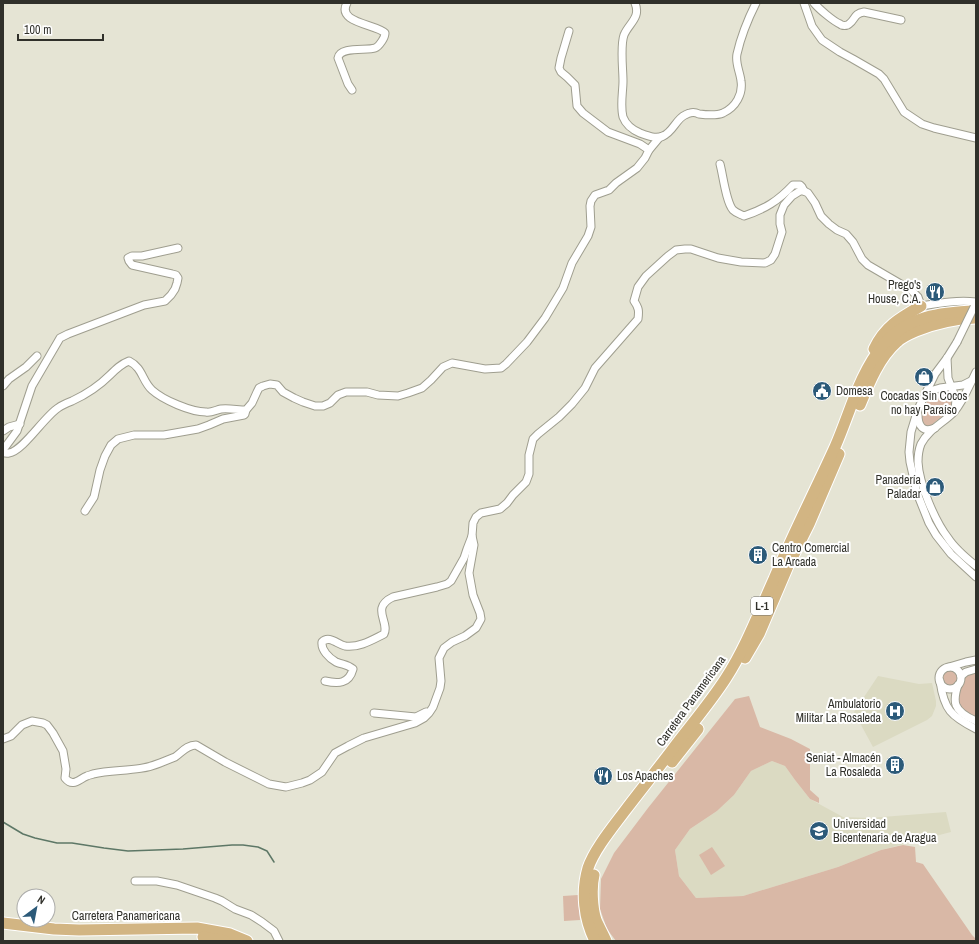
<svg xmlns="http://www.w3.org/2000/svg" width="979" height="944" font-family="'Archivo Narrow',sans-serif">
<rect width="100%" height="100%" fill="#e5e4d4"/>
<g fill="#dbdac2">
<path d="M878,676L919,684L932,683L936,701V706L932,716L927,720L873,747L854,712Z"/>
<path d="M772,761L785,766L795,780L810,799L843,817L869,818L946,812L951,832L881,850L838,867L743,896L696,898L679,876L675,850L690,829L717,811L734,795L751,771Z"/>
</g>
<g fill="#d9b8a6">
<path d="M942,391L948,392L951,395L953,399V405L950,410L930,426H924L920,418L928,400L936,392Z"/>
<circle cx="950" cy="678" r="8"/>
<path d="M976,672V718C972,716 963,711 960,707C954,698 963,681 968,673Z"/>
<path d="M749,696L760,727L791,739L810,749V790L819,798V803L810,799L795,780L785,766L772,761L751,771L734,795L717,811L690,829L675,850L679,876L696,898L743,896L838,867L881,850L903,845L915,847L916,862L923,864L972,935L976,939V941H616L607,929L600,909L601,879L614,853L648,808L735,699Z"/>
<path d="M712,847L725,866L711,875L699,855Z"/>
<path d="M578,895L580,920L564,921L563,896Z"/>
</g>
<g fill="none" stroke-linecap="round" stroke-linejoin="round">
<path stroke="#5d7766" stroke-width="1.5" d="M3,822L23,834L35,838L57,843H72L104,848L128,851L183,849L232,845H243L258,847L267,851L274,862"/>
<g stroke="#9f9e8f" stroke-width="9">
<g id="street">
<path d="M347,3C336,23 376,24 385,33C385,36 384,38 382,41C380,44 378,47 375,48C367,51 340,46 338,58L348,84L352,90"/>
<path d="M635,3C641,18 629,23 624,35C620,46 623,69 623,81C623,92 620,105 623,117C626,125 633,130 640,133C648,136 655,139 663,136C673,132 676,119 685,115C687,114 689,113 690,113C693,112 697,113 699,114C707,115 716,116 723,113C736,107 743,94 741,81C740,72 735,63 737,54C741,36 748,19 756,3"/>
<path d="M804,3L812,26L822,40L840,52L853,59L879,74L884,79L904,112L922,124L934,128L976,138"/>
<path d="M814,3C819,9 833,21 840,24C842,26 847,26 849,24C856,19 853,14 864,12L901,20"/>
<path d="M569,31L561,58L559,68L561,72L567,77L575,85L577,106L583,113L608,132L640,144L649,150"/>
<path d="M720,164C723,175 726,202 733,210C736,213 740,214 744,216C765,209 778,201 793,185H800L802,187L804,191"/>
<path d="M957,342L947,358L935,374L918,409L911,432L909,452L910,462L917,493L929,523L936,535L951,554L976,577"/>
<path d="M947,358L948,378L956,399L955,410"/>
<path d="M976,372C969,386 964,400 954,412C943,423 928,430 921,444C919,449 918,456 918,462C919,484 935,521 948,538C955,549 966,558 976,566"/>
<path d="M3,386L9,379L26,367L37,356"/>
<path d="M926,397L933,390L940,388L963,385L971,381"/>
<path d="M918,415C918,426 923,433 935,428"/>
<path d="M3,431L9,427L20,424"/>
<path d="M3,450L17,431L32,386L60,338L68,334L144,305L165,301L171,295L175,289L177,283L178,278L176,275L172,274L132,265L129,261L128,258L132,256H142L178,248"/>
<path d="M3,452C5,453 6,454 9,453C23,451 44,417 58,408C62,405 67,403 72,401C85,395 99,386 110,375C116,369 121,364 129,361C143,368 142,381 152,390C163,400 191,412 206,412C211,413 216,410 221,409C229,408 238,410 246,410L252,403L257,392L259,388L263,386L270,384L277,385L283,392L294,398L303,402L315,406H323L330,403L338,395L346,392H367L378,395L398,396L408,393L422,388L431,380L443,367L452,363L485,369L501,368L506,364L527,342L545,318L563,288L572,263L588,236L591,227L590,206L591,201L595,195L609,190L616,183L637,168L645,158L649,150L659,138L663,136"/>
<path d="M85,511L94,497L100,470L105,456L111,445L118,439L134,435H164L198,429L209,425L223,419L244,415L245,414L246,410"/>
<path d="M949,667L966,662L976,660"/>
<circle cx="950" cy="678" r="11"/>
<path d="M961,676L966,672L976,669"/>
<path d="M325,681C338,684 349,684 353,669C347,664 343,665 336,662C329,658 321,650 322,642C329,635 337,644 345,646C359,648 372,640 384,634C390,622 370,608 393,597L437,587L447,584L451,581L464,558L467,549L472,536L473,523L476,517L481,513L500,509L507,503L513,495L526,482L529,474V455L533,439L538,434L559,417L572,404L585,388L595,368L638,319C639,311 639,308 634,301L638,287L646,276L668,256L676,250L685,249H691L718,258L741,262L765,263L771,260L775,254L782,232L780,224V215L784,205L792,196L800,191H804L808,193L815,203L821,216L829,224L837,230L846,234L853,242L862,259L868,265L911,290L918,297L921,306C940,303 957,300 976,302"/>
<path d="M940,681C944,710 951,716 976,729"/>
<path d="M958,685C956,691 954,699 956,705C959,713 969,718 976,721"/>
<path d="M374,713L416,717L426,712"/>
<path d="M3,739L11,736L22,725L32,721L43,723L47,725L53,733L63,751L66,769L65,778C73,788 79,779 87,776C89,775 91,775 93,774C115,769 139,772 160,763C165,761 170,759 175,757C182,752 187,745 196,745L225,762L269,784L286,787L302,783L310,780L322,772L335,753L348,746L364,738L415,723L424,718L429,713L433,707L440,688L441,681L439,658L444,648L452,642L465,636L476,628L481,619L480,613L473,595L469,573L474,545L472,536"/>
<path d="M135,881H157L177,885L215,898L222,901L235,909L251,915L262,922L274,931L279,941"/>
</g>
</g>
<g stroke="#fff" stroke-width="13">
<g id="primary">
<path d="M874,349C885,326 900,318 921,306"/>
<path d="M860,405C869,383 879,358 897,342C902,337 909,334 916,331C935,323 955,319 975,318"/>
<path d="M745,658L759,634L788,566L809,524L839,454"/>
<path d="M672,762L698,729"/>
<path d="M594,875C591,887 592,908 596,920C599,927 603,934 606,941"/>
<path d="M3,923L54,929L79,930L197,928L230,934L247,941"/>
<path d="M203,937L225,941"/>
<path d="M595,941C584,919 581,892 588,868C594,850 612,828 624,812C640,791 656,771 672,750C690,726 710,703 726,678C746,647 759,612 774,579C793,534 815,491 835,447C850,413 859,374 883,345C907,316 941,312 976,311"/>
</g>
</g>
<use href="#street" stroke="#fff" stroke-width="7"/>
<use href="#primary" stroke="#d2b583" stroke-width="11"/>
<g stroke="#9f9e8f" stroke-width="9" stroke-linecap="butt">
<path id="street-bridge" d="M957,342L974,307"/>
</g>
<use href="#street-bridge" stroke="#fff" stroke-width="7"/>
</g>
<defs>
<g id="restaurant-disc" transform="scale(1)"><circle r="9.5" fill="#2c5a79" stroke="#fff"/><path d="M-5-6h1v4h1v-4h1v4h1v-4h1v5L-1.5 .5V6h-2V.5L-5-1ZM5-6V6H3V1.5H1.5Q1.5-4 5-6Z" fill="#fff"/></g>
<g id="shop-disc" transform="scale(1)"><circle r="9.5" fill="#2c5a79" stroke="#fff"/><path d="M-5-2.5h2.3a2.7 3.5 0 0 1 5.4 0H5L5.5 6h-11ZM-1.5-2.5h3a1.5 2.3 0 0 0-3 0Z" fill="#fff"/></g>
<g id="civic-disc" transform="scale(1)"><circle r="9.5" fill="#2c5a79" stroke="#fff"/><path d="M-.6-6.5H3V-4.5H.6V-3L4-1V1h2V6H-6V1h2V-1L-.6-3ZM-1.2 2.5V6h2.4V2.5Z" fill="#fff"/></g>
<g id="building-disc" transform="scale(1)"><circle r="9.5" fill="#2c5a79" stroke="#fff"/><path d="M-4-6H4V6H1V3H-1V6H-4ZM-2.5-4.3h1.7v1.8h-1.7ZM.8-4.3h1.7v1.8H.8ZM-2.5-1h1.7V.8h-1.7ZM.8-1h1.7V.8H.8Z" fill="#fff"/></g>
<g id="hospital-disc" transform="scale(1)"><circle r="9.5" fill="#2c5a79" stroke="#fff"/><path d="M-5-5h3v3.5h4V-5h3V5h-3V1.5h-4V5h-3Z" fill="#fff"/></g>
<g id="university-disc" transform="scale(1)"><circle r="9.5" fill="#2c5a79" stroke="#fff"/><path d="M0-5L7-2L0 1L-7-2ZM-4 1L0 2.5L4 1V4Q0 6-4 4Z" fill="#fff"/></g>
</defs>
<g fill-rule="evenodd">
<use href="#restaurant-disc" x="935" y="292"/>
<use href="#shop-disc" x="924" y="377"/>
<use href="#civic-disc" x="822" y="391"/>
<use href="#shop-disc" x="935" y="487"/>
<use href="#building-disc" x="758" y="555"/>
<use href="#hospital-disc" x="895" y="711"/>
<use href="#building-disc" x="895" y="765"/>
<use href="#restaurant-disc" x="603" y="776"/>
<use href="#university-disc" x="819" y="831"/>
</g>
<g text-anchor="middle" stroke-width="4" stroke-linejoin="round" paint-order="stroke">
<rect fill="#fff" stroke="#6e6e6a" stroke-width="1" x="751" y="597" width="22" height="18" rx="3"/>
<g font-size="11" font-weight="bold" fill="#30302a">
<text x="762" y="610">L-1</text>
</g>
<g font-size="12" fill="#30302a" stroke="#fff" text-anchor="end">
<text x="921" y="289">Prego's<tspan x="921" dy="14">House, C.A.</tspan></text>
<text x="836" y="395" text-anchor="start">Domesa</text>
<text x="924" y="400" text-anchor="middle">Cocadas Sin Cocos<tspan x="924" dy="14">no hay Paraíso</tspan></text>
<text x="921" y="484">Panadería<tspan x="921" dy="14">Paladar</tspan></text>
<text x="772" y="552" text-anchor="start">Centro Comercial<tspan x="772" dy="14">La Arcada</tspan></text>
<text x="881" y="708">Ambulatorio<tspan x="881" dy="14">Militar La Rosaleda</tspan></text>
<text x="881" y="762">Seniat - Almacén<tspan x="881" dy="14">La Rosaleda</tspan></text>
<text x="617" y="780" text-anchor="start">Los Apaches</text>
<text x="833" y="828" text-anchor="start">Universidad<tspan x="833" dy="14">Bicentenaria de Aragua</tspan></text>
</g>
<g font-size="12" fill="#30302a" stroke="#fff">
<text transform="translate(691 701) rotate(-54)" y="4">Carretera Panamericana</text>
<text x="126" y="920">Carretera Panamericana</text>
</g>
</g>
<rect width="979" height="944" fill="none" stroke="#30302a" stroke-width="8"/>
<g transform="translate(36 908) rotate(32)"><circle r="19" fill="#ffffff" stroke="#acacaa"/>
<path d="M0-3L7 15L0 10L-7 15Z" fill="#2c5a79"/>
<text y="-6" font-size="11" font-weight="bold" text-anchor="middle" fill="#30302a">N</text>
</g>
<path d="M18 34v6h85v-6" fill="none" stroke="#30302a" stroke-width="2"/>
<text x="24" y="34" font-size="12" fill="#30302a" stroke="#ffffff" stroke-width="3" paint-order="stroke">100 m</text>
</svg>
